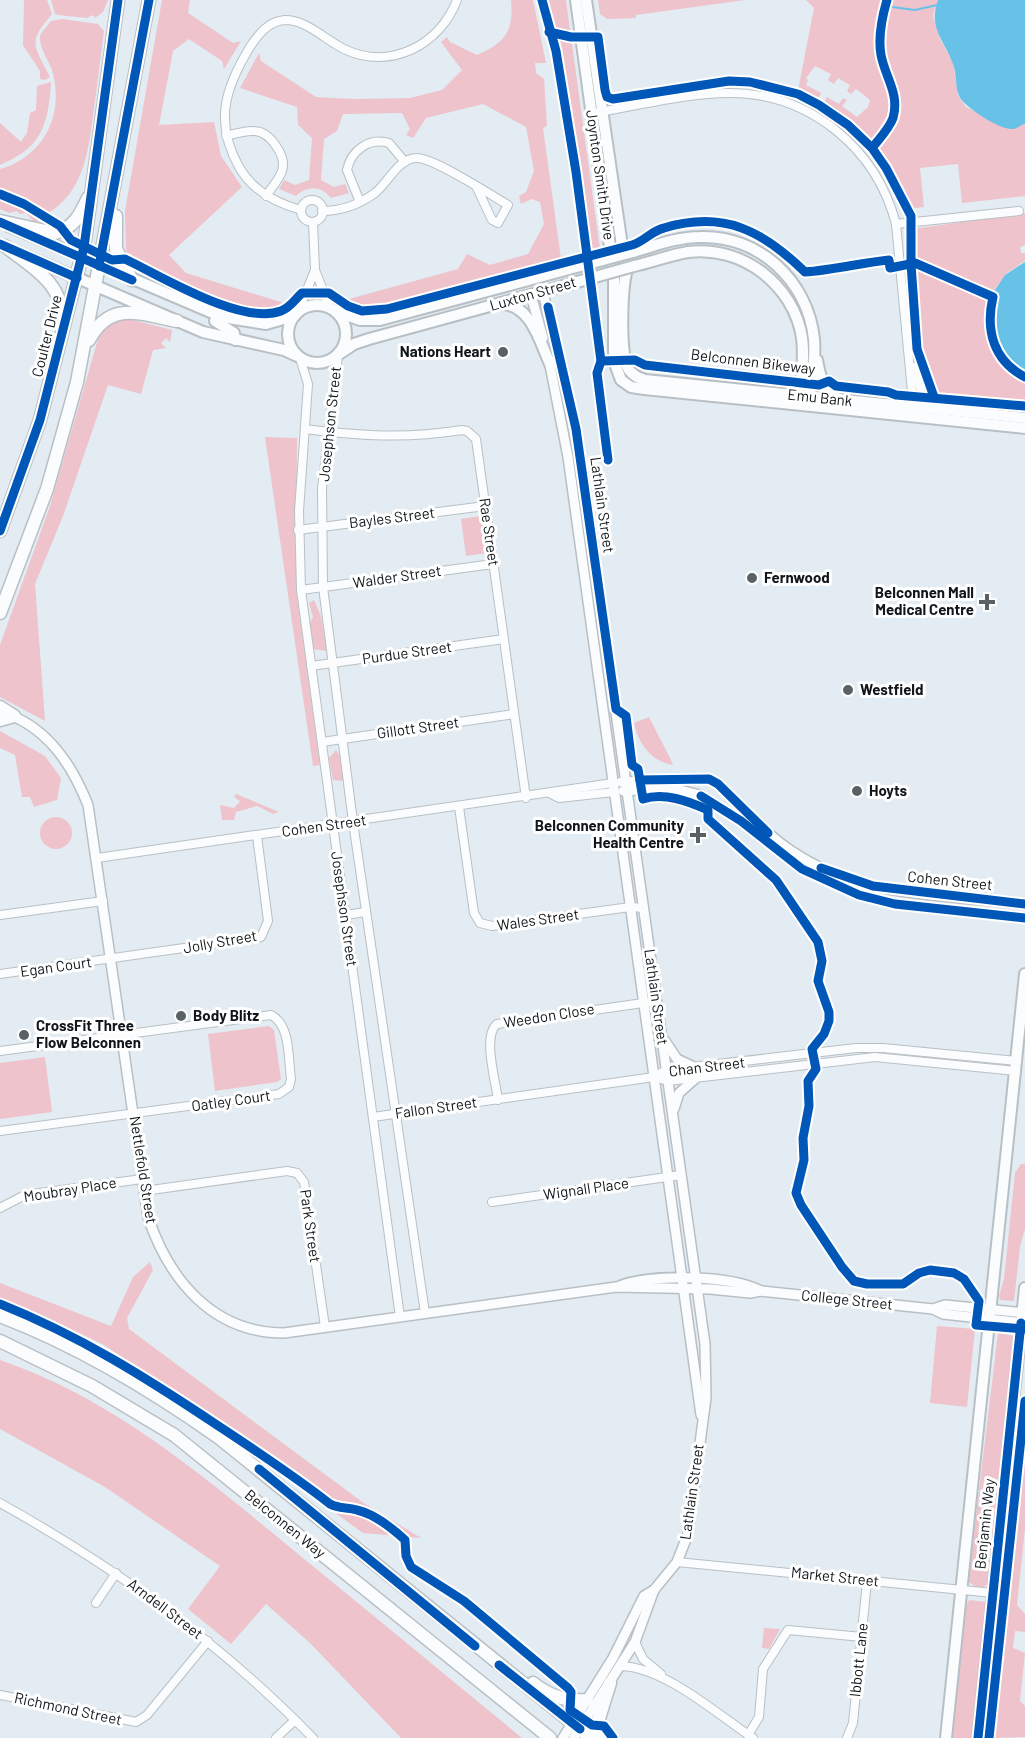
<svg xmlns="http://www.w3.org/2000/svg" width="1025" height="1738" font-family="Barlow,sans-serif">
<rect width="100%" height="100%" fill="#e2ecf2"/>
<g fill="#eec3cb">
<path d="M24,0H47L52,14C27,43 34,45 50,77L45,80L40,79V71L23,45Z"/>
<path d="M51,0H108L103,12L95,18L93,15L87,18L58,15L55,14Z"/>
<path d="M162,0H190L188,13L233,43L241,41L224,69L222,61L189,39L173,51L159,125L214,122L221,156L242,187L169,255L186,273L284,303L276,313H273L274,318L245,315L141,273L126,251L125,211Z"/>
<path d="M511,0H533L546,63H535L536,73L544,79L547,126L543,128L561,259L362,312L349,299L458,269L467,254L490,265L528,254L544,224L540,202L532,199L521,204L519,196L526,192L534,171L526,127L483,104L426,118L413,138L406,135L410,129L402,113L343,114L337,131L324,139L321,180L334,187L345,184L349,193L331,198C321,186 308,185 296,196L279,189L284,180L295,185L309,180L312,138L298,125L297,107L240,88L259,53L261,61L316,97L354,99L410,98L442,90L462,70L441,42L447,37L450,42L477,55C505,43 514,31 511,0Z"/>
<path d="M546,0H566L600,249L589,252L572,130L559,55Z"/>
<path d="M598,0H745L636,15V18L607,19L600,14Z"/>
<path d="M806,0H938L933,16L940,39L953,62L958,96L966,107L977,112L1025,125V196L962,203L958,164L920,168L924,207C916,208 907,210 901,204C895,198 892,183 887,175C871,147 848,125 821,108L827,97L839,104L843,98L847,100L842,106L857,117L868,107L870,100L856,89L851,94L847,91L850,85L838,78L834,84L828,80L831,74L815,66L806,78L808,80L806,85L821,93L815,105L797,96L814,8Z"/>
<path d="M62,19L98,24L104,31C101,54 98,78 95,101C89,144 87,192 45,215L0,192V169C43,157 64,116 53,74C50,60 39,51 40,35L51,21Z"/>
<path d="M51,82C48,126 42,147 0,165V123L21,142L27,133L30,113L36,110L37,86Z"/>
<path d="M0,196L38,216L39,221L34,222L26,213L20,214L17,211L9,213L0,209Z"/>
<path d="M1025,213V245L1020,247L1021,253H1025V261L1007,273L993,292L998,296L992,324L1025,373V410L945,401L996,405L937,394L920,344L908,235L913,229Z"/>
<path d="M125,318L172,330L170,342L166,338L161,343L166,348L153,350L141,394L108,385L63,516L35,584L45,721L0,697V645L50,506L98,339L107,325Z"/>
<path d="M265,437L297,438L296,590L320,765L313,766Z"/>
<path d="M482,516L487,553L466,556L461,519Z"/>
<path d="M314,600L321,616L327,651L313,649L310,622L313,617L309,603Z"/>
<path d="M649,717L670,758L673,765C651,761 639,745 634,723Z"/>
<path d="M0,731L45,756L61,778L57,800L34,807L30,797H22L15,755L0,748Z"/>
<path d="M336,750L340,756L344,781L333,780L329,758Z"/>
<path d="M236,794L279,812L273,814L257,806L236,812L234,820H222L220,805L234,808L240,801L234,797Z"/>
<circle cx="56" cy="833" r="16"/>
<path d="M269,1026L274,1030L281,1079L277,1082L215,1091L208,1034Z"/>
<path d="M45,1057L52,1112L0,1119V1063Z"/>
<path d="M1021,1164H1025V1229L1020,1246L1014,1301L1000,1300L999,1296L1004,1279L1015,1173Z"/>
<path d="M150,1262L153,1270L127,1318L129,1329L365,1504L421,1538L363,1533L106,1346L40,1314L0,1300V1283L111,1326L133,1277Z"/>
<path d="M937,1326L975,1329L967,1407L930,1403Z"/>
<path d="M998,1333L1015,1336L990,1583L980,1589L968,1582Z"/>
<path d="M0,1360C113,1398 207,1479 298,1554C373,1615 448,1677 522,1738H401L310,1643L266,1604L231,1644L188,1609L220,1566L105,1487L0,1429Z"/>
<path d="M1025,1434V1529L1017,1605L1025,1614V1632L1015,1631L1013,1648L1025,1653L1020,1701L1025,1706V1737L993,1738L1018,1477Z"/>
<path d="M969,1600L986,1602L987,1609L973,1738H951L965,1608Z"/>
<path d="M764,1628L780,1629L769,1649L762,1648Z"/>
</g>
<g fill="#68c2e8">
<path d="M938,0H1025V124C1020,125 1017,129 1013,129C1001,131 963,106 959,96C955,87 957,74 953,64C944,39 928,29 938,0Z"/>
<path d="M1025,262V374C993,360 987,326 998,295L993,293L1005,275Z"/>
</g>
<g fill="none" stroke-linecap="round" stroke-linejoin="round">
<path stroke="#68c2e8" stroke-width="2" d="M892,7L915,10L937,5"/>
<g stroke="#b8c0c5" stroke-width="10">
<g id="minor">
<path d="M599,112C641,105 687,93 730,93C810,93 876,148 896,224L914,412"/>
<path d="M226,136C235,134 245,130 255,131C270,132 287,156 282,171C279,180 271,188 266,196"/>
<circle cx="312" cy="211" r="11"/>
<path d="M360,202L347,170C351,150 370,137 389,143L405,162"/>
<path d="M301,210C276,203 252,190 239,167C214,122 225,88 250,47C258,35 268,21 285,20C308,20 326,41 346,50C391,70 440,45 457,0"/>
<path d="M322,211C341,211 360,204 375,193C388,183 398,158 417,158C434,158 491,195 508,205L498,223L492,220L477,188"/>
<path d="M313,222L315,270L330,308"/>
<path d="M896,224L1019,211"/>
<path d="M298,312L315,270"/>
<path d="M338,355L322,488L323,587L353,822L425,1313"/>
<path d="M300,358L308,384L299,511L301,590L400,1317"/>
<path d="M914,367L923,398V411"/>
<path d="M305,429C362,436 405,439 462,430L467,431L476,439L526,798"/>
<path d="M298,530L485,506"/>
<path d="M301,590L493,564"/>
<path d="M311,666L504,639"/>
<path d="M322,742L514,714"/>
<path d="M551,794L559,798L614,792"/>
<path d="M459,807L474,913L480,923L492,926L630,907L644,908"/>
<path d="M97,858L613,783"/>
<path d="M0,915L103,901"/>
<path d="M345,915L366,912"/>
<path d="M0,974L261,937L268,921L257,836"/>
<path d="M0,1051L271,1015C291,1025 288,1059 291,1079L289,1087L279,1094L0,1131"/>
<path d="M654,1077L668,1081L875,1057L1016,1071"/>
<path d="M498,1100C496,1082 482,1036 497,1024L657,1001"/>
<path d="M373,1117L654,1077L666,1070L856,1048H883L1017,1061"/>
<path d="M144,1191L287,1171L297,1173L304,1182L325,1327"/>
<path d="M492,1202L681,1175"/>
<path d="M0,1208L25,1195L142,1179"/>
<path d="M0,1503C115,1567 221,1643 313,1738"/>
<path d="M677,1562L993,1593"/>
<path d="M96,1603L116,1573"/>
<path d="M635,1642L643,1659L661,1674"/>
<path d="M621,1666C664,1667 717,1714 753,1738"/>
<path d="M0,1695L136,1722L147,1715L208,1641"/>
<path d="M748,1735L759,1717L763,1669L788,1630L862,1637"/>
<path d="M276,1738L295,1720"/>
<path d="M847,1738L853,1723L867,1581"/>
</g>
</g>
<g stroke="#b8c0c5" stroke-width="12">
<g id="tertiary">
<path d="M543,292L576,429L705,1344L706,1398L688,1534L677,1562L654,1590L644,1596L613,1658L563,1738"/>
<path d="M531,295L543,338"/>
<path d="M549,360L568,457L701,1415"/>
<path d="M8,714C49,730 72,765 88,805L148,1217C169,1280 213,1333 284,1333L616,1287L710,1289L750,1293L761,1291L933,1309L943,1314L1025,1323"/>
<path d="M621,782L709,779L718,784C743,807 765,834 793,852C861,898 947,895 1025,904"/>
<path d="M623,791L672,788L700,795L741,821L802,869L859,895L895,904L1025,918"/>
<path d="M665,1041L677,1059L694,1067"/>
<path d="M674,1109L679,1093L696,1078"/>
<path d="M617,1287C648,1273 731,1275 761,1291"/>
<path d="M933,1309L945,1305L1025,1313"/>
<path d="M574,1738L635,1642L654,1590"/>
</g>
</g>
<g stroke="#b8c0c5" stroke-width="14">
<g id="secondary">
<path d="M576,0L614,276V361L621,380L631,387L644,389L1025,428"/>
<path d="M586,0L626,273C622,292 619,354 629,370C633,376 639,378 645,380L1025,418"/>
<path d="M9,226L222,317L266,324L294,316"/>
<path d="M17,252L203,332L284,350L297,356"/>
<path d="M633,252C654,246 677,237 700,237C759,235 808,281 814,339C816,360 811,383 809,403"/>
<path d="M634,266C652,262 670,255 688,252C742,245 794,285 802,338C805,359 801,382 799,403"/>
<path d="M503,304C532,306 540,343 551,366"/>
<circle cx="317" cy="334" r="29"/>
<path d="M335,311L360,320H380L569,269"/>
<path d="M215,321L234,333L235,340"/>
<path d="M339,354L354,344L369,339L570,284"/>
<path d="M817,360C820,377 823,390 839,399"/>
<path d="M946,1738L1025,974"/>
<path d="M978,1738L1025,1288"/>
</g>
</g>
<g stroke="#b8c0c5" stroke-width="15">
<g id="primary">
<path d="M116,216V249L132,280"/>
<path d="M0,221L55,233C74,228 80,215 88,198"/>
<path d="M5,246C31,267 66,284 61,322"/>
<path d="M89,340C110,300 140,314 177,321"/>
<path d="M0,531L40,420L84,247L118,0"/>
<path d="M0,613L47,489L77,382L149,0"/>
<path d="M0,707L14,716"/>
<path d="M0,720L14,716"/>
<path d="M0,1316C79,1346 150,1389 218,1437L591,1738"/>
<path d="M0,1341L92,1386L174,1435L550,1738"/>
<path d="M533,1683C549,1696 566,1702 587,1700"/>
<path d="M600,1738L597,1725L610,1683"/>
</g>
</g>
<use href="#minor" stroke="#fbfcfd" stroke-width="8"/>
<use href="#tertiary" stroke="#fbfcfd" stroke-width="9"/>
<use href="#secondary" stroke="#fbfcfd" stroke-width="10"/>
<use href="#primary" stroke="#fbfcfd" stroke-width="12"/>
<g stroke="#b8c0c5" stroke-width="14" stroke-linecap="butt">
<g id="secondary-bridge">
<path d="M569,269L633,252"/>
<path d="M570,284L634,266"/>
</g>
</g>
<use href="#secondary-bridge" stroke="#fbfcfd" stroke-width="10"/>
<g stroke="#fff" stroke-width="13">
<g id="cycleway">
<path d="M542,0L556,51L576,172L601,361L597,373L608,460"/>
<path d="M549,32L571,37H598L605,90L607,97L613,99L729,81L750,82L798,94L819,105L848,125L872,148L886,168L911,216V264L917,349L934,397"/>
<path d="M872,148C879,139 889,129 893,118C900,94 885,77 881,55C878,38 882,17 887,0"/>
<path d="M0,194L24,204L60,226L71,240L112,260L125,259C161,276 242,326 281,311C291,307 295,299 302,293H329L348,306L362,311L387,309L632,245C645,241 651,231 664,228C724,210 763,231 805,272C833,270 860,263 889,260L890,268L915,263L993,297C985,331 994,361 1025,377"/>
<path d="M0,222L132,280"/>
<path d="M0,244L77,278"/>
<path d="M99,266L149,0"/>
<path d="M548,307L576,429L616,709L626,716L632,765L638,769L643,799C664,792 688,801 708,810V819L776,880L818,942L822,961L818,981L829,1012V1021L824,1034L812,1049L816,1069L808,1081L809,1106L803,1138L804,1160L796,1193L801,1205L842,1267L854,1281L867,1284H903L919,1273L930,1270L954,1273L964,1279L979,1301L976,1325L1025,1329"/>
<path d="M601,361L635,360L645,365L819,385L829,381L836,386L888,392L896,395L1025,406"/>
<path d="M0,531L40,420L84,247L118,0"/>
<path d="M640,780L709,779L718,784L768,833"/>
<path d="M701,796L741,821L802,869L859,895L895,904L1025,918"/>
<path d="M821,868L873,886L1025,904"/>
<path d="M0,1304C80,1336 145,1377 217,1425C255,1450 293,1475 330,1504C339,1509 347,1507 357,1510C375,1514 392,1528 405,1540L406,1556L411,1567L464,1601L568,1688L571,1692L570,1710L592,1725L604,1726L613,1738"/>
<path d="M259,1469L475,1646"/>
<path d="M499,1665L580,1729"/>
<path d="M978,1738L1021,1323"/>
<path d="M989,1738L1025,1401"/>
</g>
</g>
<use href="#cycleway" stroke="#0057b8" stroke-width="9"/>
</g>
<g fill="#5a6165" stroke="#fff" stroke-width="2">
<circle cx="503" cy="352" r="6"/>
<circle cx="752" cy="578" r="6"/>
<path d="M984 593h6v6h6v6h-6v6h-6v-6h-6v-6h6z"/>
<circle cx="848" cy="690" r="6"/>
<circle cx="857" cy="791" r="6"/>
<path d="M695 826h6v6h6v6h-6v6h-6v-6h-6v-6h6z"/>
<circle cx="181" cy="1016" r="6"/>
<circle cx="24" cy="1035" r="6"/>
</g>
<g text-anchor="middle" stroke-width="6" stroke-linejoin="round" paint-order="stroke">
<g font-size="15" fill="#101619" stroke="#fff">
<text transform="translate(600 175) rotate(82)" y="5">Joynton Smith Drive</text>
<text transform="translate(533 294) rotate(-16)" y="5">Luxton Street</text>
<text transform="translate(47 336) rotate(-76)" y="5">Coulter Drive</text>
<text transform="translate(753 362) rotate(7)" y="5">Belconnen Bikeway</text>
<text transform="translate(820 398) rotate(6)" y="5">Emu Bank</text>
<text transform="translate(330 424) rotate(-84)" y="5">Josephson Street</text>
<text transform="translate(602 505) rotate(82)" y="5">Lathlain Street</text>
<text transform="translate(392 518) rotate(-7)" y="5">Bayles Street</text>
<text transform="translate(489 532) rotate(82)" y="5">Rae Street</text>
<text transform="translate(397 577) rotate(-8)" y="5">Walder Street</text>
<text transform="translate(407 653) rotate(-8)" y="5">Purdue Street</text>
<text transform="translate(418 728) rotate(-8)" y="5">Gillott Street</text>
<text transform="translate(324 826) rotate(-8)" y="5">Cohen Street</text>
<text transform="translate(950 881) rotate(6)" y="5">Cohen Street</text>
<text transform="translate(344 909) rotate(82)" y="5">Josephson Street</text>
<text transform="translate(538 920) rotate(-8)" y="5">Wales Street</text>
<text transform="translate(220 942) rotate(-10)" y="5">Jolly Street</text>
<text transform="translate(56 967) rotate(-8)" y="5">Egan Court</text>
<text transform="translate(656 997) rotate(82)" y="5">Lathlain Street</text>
<text transform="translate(549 1016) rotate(-9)" y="5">Weedon Close</text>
<text transform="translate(707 1067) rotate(-7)" y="5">Chan Street</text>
<text transform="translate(231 1101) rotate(-8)" y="5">Oatley Court</text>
<text transform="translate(436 1108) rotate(-8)" y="5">Fallon Street</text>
<text transform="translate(143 1170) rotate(81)" y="5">Nettlefold Street</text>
<text transform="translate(586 1189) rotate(-8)" y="5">Wignall Place</text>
<text transform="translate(70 1190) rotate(-9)" y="5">Moubray Place</text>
<text transform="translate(310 1226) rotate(82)" y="5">Park Street</text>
<text transform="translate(847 1300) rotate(6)" y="5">College Street</text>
<text transform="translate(692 1492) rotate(-82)" y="5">Lathlain Street</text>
<text transform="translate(285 1524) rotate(39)" y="5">Belconnen Way</text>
<text transform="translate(985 1524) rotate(-84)" y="5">Benjamin Way</text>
<text transform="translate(835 1577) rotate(6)" y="5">Market Street</text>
<text transform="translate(165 1609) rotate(37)" y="5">Arndell Street</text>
<text transform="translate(859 1660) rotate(-84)" y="5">Ibbott Lane</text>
<text transform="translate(68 1709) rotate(12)" y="5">Richmond Street</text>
</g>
<g font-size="15" font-weight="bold" fill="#101619" stroke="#fff" text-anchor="start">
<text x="491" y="357" text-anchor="end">Nations Heart</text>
<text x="764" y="583">Fernwood</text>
<text x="974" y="598" text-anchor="end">Belconnen Mall<tspan x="974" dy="17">Medical Centre</tspan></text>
<text x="860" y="695">Westfield</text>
<text x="869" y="796">Hoyts</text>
<text x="684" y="831" text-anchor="end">Belconnen Community<tspan x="684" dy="17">Health Centre</tspan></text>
<text x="193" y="1021">Body Blitz</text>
<text x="36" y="1031">CrossFit Three<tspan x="36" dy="17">Flow Belconnen</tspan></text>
</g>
</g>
</svg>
